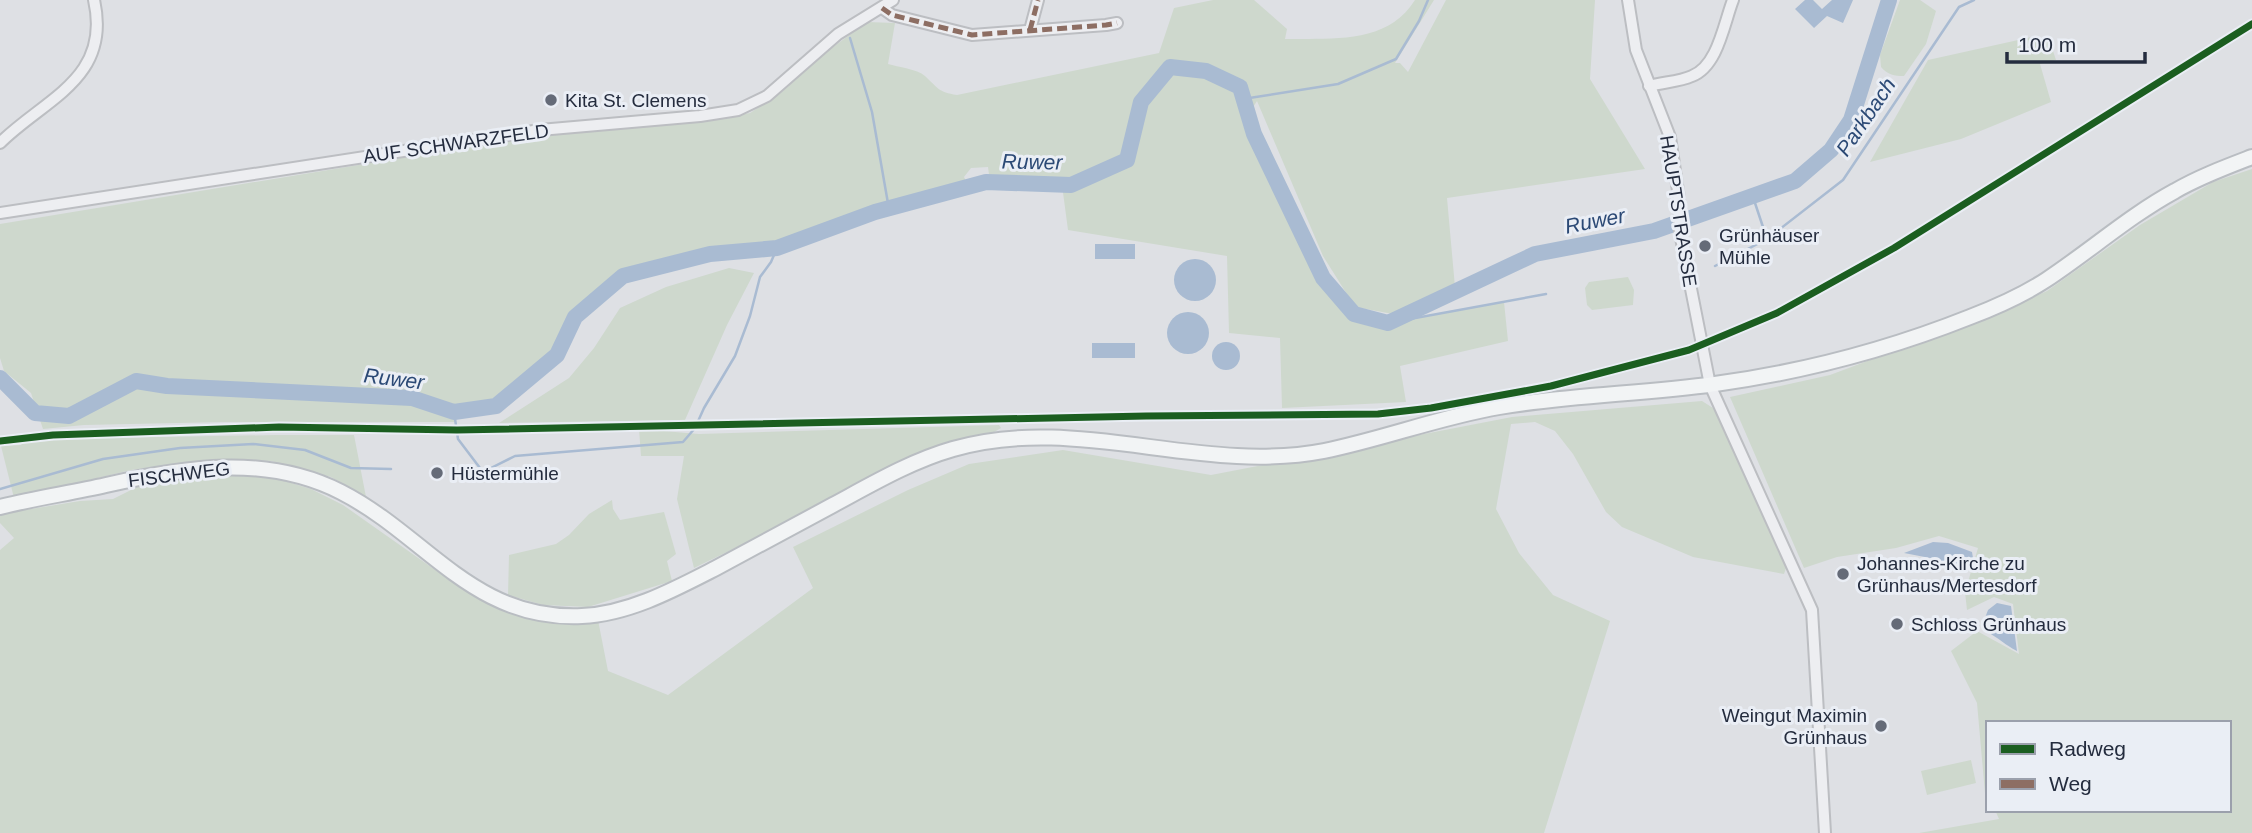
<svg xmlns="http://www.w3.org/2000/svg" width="2252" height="833" font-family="Helvetica,sans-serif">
<rect width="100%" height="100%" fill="#dee0e4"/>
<g fill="#ced8cd">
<path d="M1213,0H1254L1287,29L1285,39C1331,38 1387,45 1415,0H1434L1395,63H1400L1408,72L1446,0H1595L1590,79L1645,169L1447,198L1455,287L1393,314L1355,307L1323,256L1257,101L1248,115L1254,134L1323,278L1354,314L1388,323L1504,302L1508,341L1400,366L1406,402L1282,408L1280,338L1229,333L1227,256L1068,230L1062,185L990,182L988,167L971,168L964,177L969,187L889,209L777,248L710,254L623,276L575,317L557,355L496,406L454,412L455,422H226L84,425L43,429L31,393L4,371L0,358V224L534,136L726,117L750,113L782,92L825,53L867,22L895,23L888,64C898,67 917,69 925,76C938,88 938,92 957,95L1159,53L1174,8Z"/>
<path d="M1900,0H1920L1936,11L1926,44L1904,76C1894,76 1888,75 1881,67L1880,55Z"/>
<path d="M2036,36L2050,42L2056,60L2040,64L2051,102L1961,139L1870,162L1928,60Z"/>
<path d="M2252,169V833H1919L1999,819L1995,810H2229V723H1988V798L1985,793L1977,703L1951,651L1977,631L2019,654L2013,604L1994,597L1967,610L1965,592L1978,548L1939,536L1896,548L1837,557L1804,568L1730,397L1830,375L2004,310L2047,291L2140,225L2213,182Z"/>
<path d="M729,268L754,273L727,325L685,420L499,423L569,378L594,348L620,308L666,287Z"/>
<path d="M1628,277L1634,290L1633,305L1592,310L1587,305L1585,288L1589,282Z"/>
<path d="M1702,401L1713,408L1716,413L1785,562L1786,568L1784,574L1693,557L1622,527L1606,512L1573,454L1555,431L1535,422L1511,424L1496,509L1519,553L1553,595L1610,621L1544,833H0V550L14,538L0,523V514L80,501L113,499L145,483L179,476L231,472L275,478L311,489L343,505L441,574L483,601L539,613L597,615L608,671L668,695L813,588L793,547L908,490L969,464L1063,450L1211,475L1512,417Z"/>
<path d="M999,425L1001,428L989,435L828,503L694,568L677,499L684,456H641L639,429L699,434Z"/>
<path d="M276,435H354L366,497L331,477L271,461L231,460L172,464L131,470L14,498L1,446L21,445L24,441L46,439Z"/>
<path d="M612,500L613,509L620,520L664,512L676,554L667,561L672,581L588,607L543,605L508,595L509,555L556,544L569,535L589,514Z"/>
<path d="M1971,760L1976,783L1927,795L1921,771Z"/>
</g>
<g fill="#a9bbd2">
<path d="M1805,0H1813L1822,9L1832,0H1853L1843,23L1827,16L1814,28L1795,9Z"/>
<rect x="1095" y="244" width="40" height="15"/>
<circle cx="1195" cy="280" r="21"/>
<circle cx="1188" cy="333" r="21"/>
<circle cx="1226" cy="356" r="14"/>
<rect x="1092" y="343" width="43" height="15"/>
<path d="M1933,542L1948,543L1972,552L1973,558L1959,572L1930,558L1904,553Z"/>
<path d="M1997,603L2011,606L2017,651C2005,645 1999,638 1987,632L1983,623L1988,610Z"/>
</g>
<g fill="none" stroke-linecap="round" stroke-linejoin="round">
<g stroke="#a9bbd2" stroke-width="2.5">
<path d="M850,38L872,112L889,209"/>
<path d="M1243,99L1338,84L1396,59L1419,21L1428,0"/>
<path d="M1753,197L1767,239"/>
<path d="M1715,266L1767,239L1843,180L1959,7L1974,0"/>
<path d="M1388,323L1546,294"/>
<path d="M454,412L458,439L483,472"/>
<path d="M469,474L483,472L515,456L683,442L695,428L704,408L735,356L750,316L760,277L771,262L777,248"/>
<path d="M0,489L103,459L180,448L253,444L305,450L351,468L391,469"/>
</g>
<path stroke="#a9bbd2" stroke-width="16" d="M0,378L35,413L69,416L136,381L167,386L412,398L454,412L496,406L557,355L575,317L623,276L710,254L777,248L875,212L986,182L1071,185L1127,160L1141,102L1170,67L1206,71L1240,87L1254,134L1323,278L1354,314L1388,323L1535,254L1654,231L1795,181L1831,150L1851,120L1889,0"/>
<g stroke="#bcbec2" stroke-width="14">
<g id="minor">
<path d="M1628,0L1636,50L1670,137L1679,198L1680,233L1710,385L1812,610L1825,833"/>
<path d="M882,8L892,15L972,35L1106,25L1117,23"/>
<path d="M1030,30L1038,0"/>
<path d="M1649,86C1663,82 1679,82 1692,76C1718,66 1724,23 1733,0"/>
<path d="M0,143C44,99 112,79 94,0"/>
<path d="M0,213L540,130L700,116L738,110L767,96L838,34L893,0"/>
</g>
</g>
<g stroke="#b9bdc2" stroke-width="18">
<path id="major" d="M0,507C35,498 71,493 106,485C185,467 266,454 341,492C427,536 473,621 582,616C629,614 675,589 716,568C755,547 794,526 833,505C872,484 911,461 953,449C1076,413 1200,475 1324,451C1383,439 1440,417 1499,407C1570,395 1643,394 1715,384C1803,372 1887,350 1970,317C1996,307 2023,295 2046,280C2090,251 2129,216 2175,191C2199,177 2226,167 2252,157"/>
</g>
<use href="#minor" stroke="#edeef1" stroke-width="10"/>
<use href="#major" stroke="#f2f4f5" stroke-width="14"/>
<g stroke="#8d6e63" stroke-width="5" stroke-dasharray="10 5" stroke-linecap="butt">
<path d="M882,8L892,15L972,35L1106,25L1117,23"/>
<path d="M1030,30L1038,0"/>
</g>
<g stroke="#eaeef5" stroke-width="11">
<path id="cycleway" d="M0,441L53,435L279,427L457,430L1146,416L1378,414L1431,408L1551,386L1689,350L1777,313L1894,248L2252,24"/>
</g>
<use href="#cycleway" stroke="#1b5e20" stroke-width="7"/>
</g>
<g fill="#656b78" stroke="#eaeef5" stroke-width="2.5">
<circle cx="551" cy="100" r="7"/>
<circle cx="1705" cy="246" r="7"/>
<circle cx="437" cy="473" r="7"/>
<circle cx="1843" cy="574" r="7"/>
<circle cx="1897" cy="624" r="7"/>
<circle cx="1881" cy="726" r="7"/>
</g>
<g text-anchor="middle" stroke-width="6" stroke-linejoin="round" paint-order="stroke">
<g font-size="19" fill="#242c3e" stroke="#eaeef5" text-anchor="start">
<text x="565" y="107">Kita St. Clemens</text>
<text x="1719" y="242">Grünhäuser<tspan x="1719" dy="22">Mühle</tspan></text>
<text x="451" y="480">Hüstermühle</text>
<text x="1857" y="570">Johannes-Kirche zu<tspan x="1857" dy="22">Grünhaus/Mertesdorf</tspan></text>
<text x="1911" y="631">Schloss Grünhaus</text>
<text x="1867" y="722" text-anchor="end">Weingut Maximin<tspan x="1867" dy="22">Grünhaus</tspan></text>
</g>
<g font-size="19" fill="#242c3e" stroke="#eaeef5">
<text transform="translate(456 143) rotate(-8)" y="7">AUF SCHWARZFELD</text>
<text transform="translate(1679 211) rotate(81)" y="7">HAUPTSTRASSE</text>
<text transform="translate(179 474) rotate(-7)" y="7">FISCHWEG</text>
</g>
<g font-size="21" font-style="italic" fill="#2b4975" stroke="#eaeef5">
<text transform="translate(1866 117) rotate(-56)" y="7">Parkbach</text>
<text transform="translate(1032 162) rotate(1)" y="7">Ruwer</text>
<text transform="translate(1595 221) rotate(-11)" y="7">Ruwer</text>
<text transform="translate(394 379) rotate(7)" y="7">Ruwer</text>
</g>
</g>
<rect x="1986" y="721" width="245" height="91" fill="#eaeef5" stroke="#9ba0ac" stroke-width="2"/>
<rect x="2000" y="744" width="35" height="10" fill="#1b5e20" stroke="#9ba0ac" stroke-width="2"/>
<text x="2049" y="756" font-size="21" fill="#242c3e">Radweg</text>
<rect x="2000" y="779" width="35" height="10" fill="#8d6e63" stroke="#9ba0ac" stroke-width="2"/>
<text x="2049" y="791" font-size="21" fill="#242c3e">Weg</text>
<path d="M2007 52v10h138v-10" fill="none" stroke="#242c3e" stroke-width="3.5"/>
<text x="2018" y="52" font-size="21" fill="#242c3e" stroke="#eaeef5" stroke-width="5" paint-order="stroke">100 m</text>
</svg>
